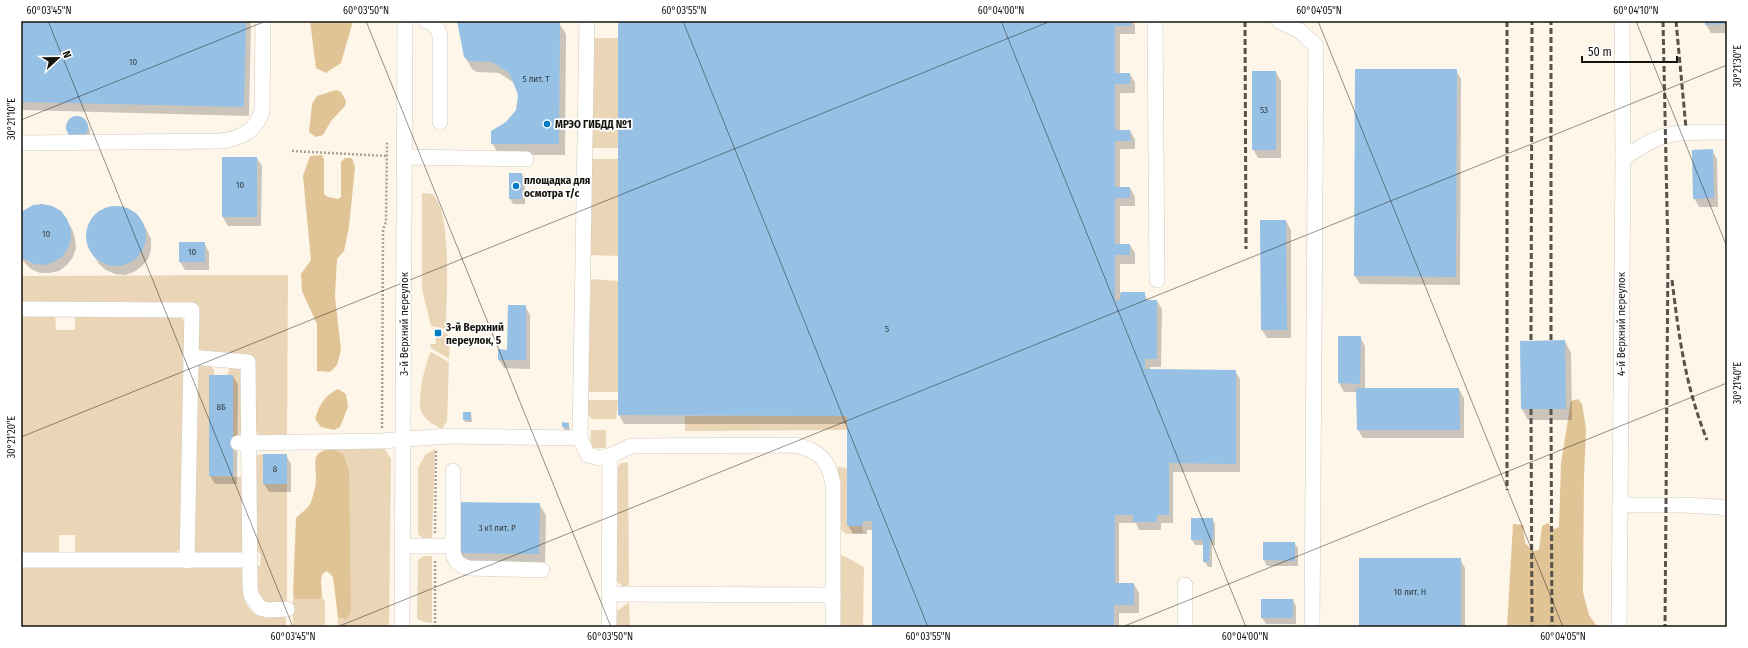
<svg xmlns="http://www.w3.org/2000/svg" width="1748" height="648" font-family="'Fira Sans Condensed',sans-serif">
<rect width="100%" height="100%" fill="#fef6e9"/>
<g fill="#ead6b7">
<path d="M592,38H618V148H589Z"/>
<path d="M591,159H618V256L590,255Z"/>
<path d="M422,193L432,194C453,212 446,299 446,329L431,326L422,289Z"/>
<path d="M288,275L287,437H260L254,426V356L203,354L199,351L196,345L197,305H21V276Z"/>
<path d="M591,279L618,281V392H587Z"/>
<path d="M21,314H55L56,330H75V314L179,317L184,320L187,326L180,549L176,553H75V535H59V553H21Z"/>
<path d="M435,330L443,331L450,337L449,359L431,348L430,344H436Z"/>
<path d="M431,352L449,362L447,421L442,429C434,425 427,422 422,413C416,403 425,362 431,352Z"/>
<path d="M198,365H211L214,370V375L209,376V476L245,477L244,550L237,554L196,553L193,548Z"/>
<path d="M231,366L242,368V433L239,437L233,438V376L227,375Z"/>
<path d="M588,400H618L616,419H592L588,414Z"/>
<path d="M685,416H847V430L685,431Z"/>
<path d="M591,430H606V448H590Z"/>
<path d="M384,448L391,459L389,627H337L338,618L342,619L343,454L334,449Z"/>
<path d="M435,449L432,541L424,540L418,534V468L425,455Z"/>
<path d="M263,454V484H287V605H267L258,598L254,566H260L261,555L255,548V460L257,455Z"/>
<path d="M628,462L629,584L627,589L617,582V468L621,463Z"/>
<path d="M838,467L847,468V525L862,526L863,533L846,534L839,528Z"/>
<path d="M840,554L864,567L863,627H839Z"/>
<path d="M424,556H432V623L424,622L417,619L418,560Z"/>
<path d="M21,565H244C244,581 239,612 261,615C269,616 278,614 286,614V627H21Z"/>
<path d="M293,593L295,599H319L322,596L325,602V627H293Z"/>
<path d="M629,602L630,627H617V611Z"/>
</g>
<g fill="#e1c496">
<path d="M310,21H353L341,63L326,73L316,68Z"/>
<path d="M336,90L341,92L346,101L345,106L331,121L323,135L316,137L309,132L312,104L317,96Z"/>
<path d="M322,155L324,160V194L328,197L338,199L341,197V162L345,158H352L355,167L349,227L344,251L337,259L335,296L341,350L337,365L330,372L317,371V324L302,291L301,274L311,260L303,176L310,156Z"/>
<path d="M338,389L346,394L348,407L340,427L334,430L321,427L315,419C319,405 325,395 338,389Z"/>
<path d="M1578,399L1582,404L1586,429L1584,476L1583,592L1589,615L1596,625L1602,627H1507L1513,524L1523,525L1525,543L1533,551L1539,550L1542,526L1548,523L1554,529L1559,527L1561,463L1571,401Z"/>
<path d="M334,449L343,454L349,470L351,612L346,619L338,618L333,577L327,571L322,574L321,581L322,596L319,599H295L293,593L296,518C301,513 309,508 311,502C313,496 316,486 316,480C316,462 310,450 334,449Z"/>
</g>
<g fill="#0003">
<path d="M21,21H251L249,116L21,110Z"/>
<path d="M458,21L559,23L566,34L565,155H499L492,143L517,111L519,96L516,84L499,73L477,72L472,69L465,57Z"/>
<path d="M619,21H1133L1135,25V34H1120V74H1130L1135,82V93H1120V131H1130L1135,139V149H1120V188H1130L1135,197V206H1120V245H1130L1135,253V264H1120V293H1144L1148,301H1157L1162,309L1161,367H1150V370L1235,371L1240,379V472H1173V523H1161V530H1139L1136,523H1119V584H1134L1139,593V613H1119V627H873V530H867V534H853L848,525V424H624L619,415Z"/>
<path d="M1706,21H1727V33H1711L1706,25Z"/>
<path d="M1456,70L1461,79L1460,285L1360,284L1355,276Z"/>
<path d="M1276,72L1281,81V158H1258L1253,149Z"/>
<path d="M74,118H82L87,124L90,130V138L72,137L68,131L69,123Z"/>
<path d="M1712,150L1717,159L1718,207H1699L1694,198Z"/>
<path d="M223,158H257L262,166L261,226H228L223,217Z"/>
<path d="M522,174L525,180V204H513L510,198Z"/>
<path d="M33,206L66,220L72,229L75,238L76,248L73,257L67,265L59,271L49,273H40L31,269L21,259V213Z"/>
<path d="M118,206L127,208L136,213L142,221L151,239V249L148,259L142,266L134,272L125,275L115,274L106,270L99,264L88,246L87,236L88,227L92,218L99,211L108,207Z"/>
<path d="M1286,221L1291,230V338H1267L1262,330Z"/>
<path d="M204,243L209,252V270H185L180,262Z"/>
<path d="M525,306L530,315V369L504,368L499,360L508,351Z"/>
<path d="M1339,337H1360L1365,346V389H1459L1464,398V438H1363L1358,430L1357,392H1344L1339,383Z"/>
<path d="M1565,341L1571,353L1572,420H1528L1522,409Z"/>
<path d="M233,376L238,385L237,484H215L210,476Z"/>
<path d="M471,413L472,422H465L464,420Z"/>
<path d="M563,423L568,424L570,430H564Z"/>
<path d="M286,455L291,464V492H269L264,484Z"/>
<path d="M539,504L546,515L545,565L462,564L456,553Z"/>
<path d="M1212,519L1215,524V545H1212V567H1208L1204,561V545H1195L1192,540Z"/>
<path d="M1264,543H1294L1298,548V566H1267L1264,560Z"/>
<path d="M1460,559L1465,568V627H1360Z"/>
<path d="M1293,600L1296,606V624H1266L1262,618Z"/>
</g>
<g fill="#96c0e4">
<path d="M21,21H246L244,107L21,102Z"/>
<path d="M457,21L560,22L559,144H491V131L506,122L516,110L518,96L517,92L509,73L492,62L469,61L464,57Z"/>
<path d="M618,21H1131V26H1115V73H1130V84H1115V130H1130L1131,141H1115V187H1130V198H1115V244H1130V255H1115V300H1120L1121,292H1145V300H1157V359H1145V369L1236,370V464L1169,463V515H1157V522H1133V515H1115V583H1134V605H1114V627H872V521H863L862,526H847V416L618,415Z"/>
<path d="M1705,21H1727V24L1705,25Z"/>
<path d="M1355,69H1457L1456,277L1354,276Z"/>
<rect x="1252" y="71" width="24" height="79"/>
<circle cx="77" cy="127" r="11"/>
<path d="M1713,149L1714,198L1693,199L1692,150Z"/>
<rect x="222" y="157" width="35" height="60"/>
<rect x="509" y="173" width="13" height="26"/>
<path d="M42,204L52,206L61,211L67,219L71,229V239L68,248L62,257L54,262L44,265L34,264L21,257V212L33,205Z"/>
<circle cx="116" cy="236" r="30"/>
<path d="M1260,220H1286L1287,330H1261Z"/>
<rect x="179" y="242" width="26" height="20"/>
<path d="M508,305H526V360H498V349L507,350Z"/>
<path d="M1338,336H1361L1360,384L1338,383Z"/>
<path d="M1565,340L1566,409H1521L1520,341Z"/>
<rect x="209" y="375" width="24" height="101"/>
<path d="M1356,388H1459L1460,430H1357Z"/>
<rect x="463" y="412" width="8" height="8"/>
<path d="M562,422L569,423V428L562,427Z"/>
<rect x="263" y="454" width="24" height="30"/>
<path d="M455,502L540,503L539,554L455,553Z"/>
<path d="M1191,518H1213V540H1210L1209,562H1203V540H1191Z"/>
<path d="M1263,542H1295V561L1263,560Z"/>
<rect x="1359" y="558" width="102" height="69"/>
<rect x="1261" y="599" width="32" height="19"/>
</g>
<g fill="none" stroke-linecap="round" stroke-linejoin="round">
<g stroke="#d1c9bc" stroke-width="16">
<g id="minor">
<path d="M426,21C435,23 437,27 440,35V122"/>
<path d="M587,21L580,438L588,455L599,458L610,456L609,627"/>
<path d="M1155,21L1157,280"/>
<path d="M1279,21L1300,31L1316,46L1312,627"/>
<path d="M21,143L222,141C241,138 256,131 262,111L263,21"/>
<path d="M405,157L526,159"/>
<path d="M1623,159C1635,150 1649,141 1664,136C1683,130 1707,133 1727,132"/>
<path d="M21,309L192,310L187,561"/>
<path d="M190,357L248,362L250,586L251,595L260,608L268,610L287,609"/>
<path d="M238,443L381,441L448,436L580,438"/>
<path d="M610,456L631,446L797,445C820,452 828,459 833,483V627"/>
<path d="M1620,505H1683L1720,507L1727,509"/>
<path d="M402,546H453V471"/>
<path d="M453,546C452,558 457,565 469,568L542,570"/>
<path d="M21,560H249"/>
<path d="M609,594L833,595"/>
<path d="M402,627L405,21"/>
<path d="M1185,627V585"/>
<path d="M1619,627L1623,159L1622,21"/>
</g>
</g>
<g stroke="#a8a298" stroke-width="2.5" stroke-dasharray="2 2" stroke-linecap="butt">
<path d="M292,151L387,156"/>
<path d="M382,428L383,230L386,222L387,142"/>
<path d="M435,533L436,450"/>
<path d="M435,627V560"/>
</g>
<use href="#minor" stroke="#fff" stroke-width="15"/>
<g stroke="#57534c" stroke-width="3" stroke-dasharray="6 3" stroke-linecap="butt">
<path d="M1245,21L1246,249"/>
<path d="M1507,21V490"/>
<path d="M1663,21L1668,254L1665,627"/>
<path d="M1676,21L1686,128"/>
<path d="M1672,280C1679,337 1685,385 1707,440"/>
<path d="M1531,340L1532,21"/>
<path d="M1551,340V21"/>
<path d="M1531,409L1532,627"/>
<path d="M1551,409L1552,627"/>
</g>
</g>
<path fill="none" stroke="#15130e" stroke-width="1" stroke-opacity="0.45" d="M48,21L293,627M366,21L611,627M683,21L928,627M1001,21L1246,627M1318,21L1563,627M1636,21L1727,247M21,120L266,21M21,437L1051,21M337,627L1727,65M1122,627L1727,383"/>
<g fill="#007cc5" stroke="#fff" stroke-width="1.5">
<circle cx="547" cy="124" r="4"/>
<circle cx="516" cy="186" r="4"/>
<rect x="434" y="329" width="8" height="8" rx="2"/>
</g>
<g text-anchor="middle" stroke-width="3.5" stroke-linejoin="round" paint-order="stroke">
<g font-size="9" fill="#353e44">
<text x="133" y="65">10</text>
<text x="536" y="82">5 лит. Т</text>
<text x="1264" y="113">5З</text>
<text x="240" y="188">10</text>
<text x="46" y="237">10</text>
<text x="192" y="255">10</text>
<text x="887" y="332">5</text>
<text x="221" y="410">8Б</text>
<text x="275" y="472">8</text>
<text x="497" y="531">3 к1 лит. Р</text>
<text x="1410" y="595">10 лит. Н</text>
</g>
<g font-size="11" font-weight="bold" fill="#15130e" stroke="#fff" text-anchor="start">
<text x="555" y="128">МРЭО ГИБДД №1</text>
<text x="524" y="184">площадка для<tspan x="524" dy="13">осмотра т/с</tspan></text>
<text x="446" y="331">3-й Верхний<tspan x="446" dy="13">переулок, 5</tspan></text>
</g>
<g font-size="11" fill="#15130e" stroke="#fff">
<text transform="translate(404 324) rotate(-90)" y="4">3-й Верхний переулок</text>
<text transform="translate(1621 324) rotate(-90)" y="4">4-й Верхний переулок</text>
</g>
</g>
<rect width="1748" height="648" fill="none" stroke="#ffffff" stroke-width="44"/>
<g transform="translate(58 58) rotate(68)" stroke="#ffffff" stroke-width="3" paint-order="stroke">
<path d="M0-3L7 15L0 10L-7 15Z" fill="#15130e"/>
<text y="-6" font-size="11" font-weight="bold" text-anchor="middle" fill="#15130e">N</text>
</g>
<path d="M1582 56v6h95v-6" fill="none" stroke="#15130e" stroke-width="2"/>
<text x="1588" y="56" font-size="12" fill="#15130e" stroke="#ffffff" stroke-width="3" paint-order="stroke">50 m</text>
<rect x="22" y="22" width="1704" height="604" fill="none" stroke="#15130e" stroke-width="1.5"/>
<g font-size="10" text-anchor="middle" fill="#15130e">
<text x="49" y="14">60°03'45"N</text>
<text x="366" y="14">60°03'50"N</text>
<text x="684" y="14">60°03'55"N</text>
<text x="1001" y="14">60°04'00"N</text>
<text x="1319" y="14">60°04'05"N</text>
<text x="1636" y="14">60°04'10"N</text>
<text transform="translate(1737 66) rotate(-90)" y="4">30°21'30"E</text>
<text transform="translate(11 119) rotate(-90)" y="4">30°21'10"E</text>
<text transform="translate(1737 383) rotate(-90)" y="4">30°21'40"E</text>
<text transform="translate(11 437) rotate(-90)" y="4">30°21'20"E</text>
<text x="293" y="640">60°03'45"N</text>
<text x="610" y="640">60°03'50"N</text>
<text x="928" y="640">60°03'55"N</text>
<text x="1245" y="640">60°04'00"N</text>
<text x="1563" y="640">60°04'05"N</text>
</g>
</svg>
